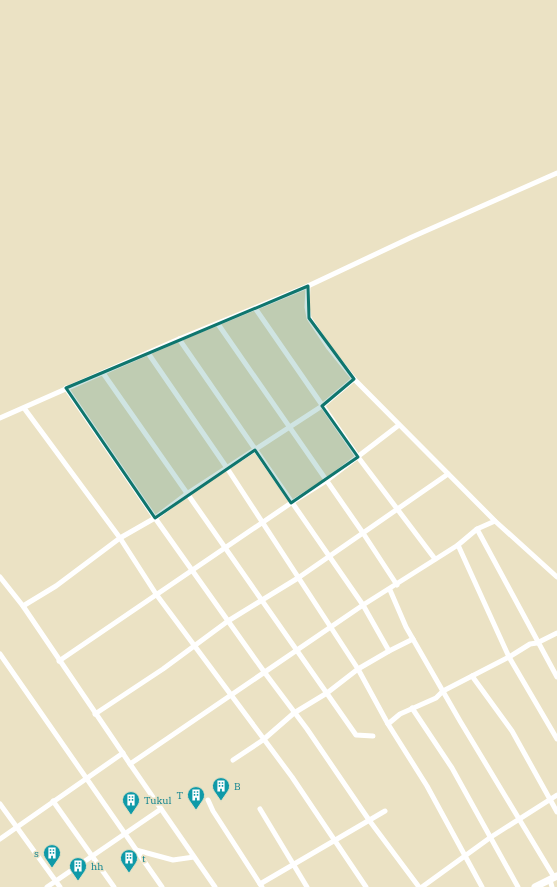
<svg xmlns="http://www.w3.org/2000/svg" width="557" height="887" font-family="'IBM Plex Serif',serif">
<rect width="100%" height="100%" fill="#ebe2c4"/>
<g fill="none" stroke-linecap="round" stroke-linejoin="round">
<g stroke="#fff" stroke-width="5">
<path d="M308,286L307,307L309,318L329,348L354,379L495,521L557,577"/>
<path d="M255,308L358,457L435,559"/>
<path d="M218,324L363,533L397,585"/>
<path d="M179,339L363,605L389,651"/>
<path d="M148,353L227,468L358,669L388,724L427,786L482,887"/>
<path d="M103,373L356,735L373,736"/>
<path d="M66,388L155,518L265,673L307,729L369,820L419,887"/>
<path d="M24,408L120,538L156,594L292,777L366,887"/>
<path d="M0,418L179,339L308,286L412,237L557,173"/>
<path d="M477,529L557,677"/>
<path d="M458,545L509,657L557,739"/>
<path d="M0,577L23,606L130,764L363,605L458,545L477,529L495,521"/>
<path d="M390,590L406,627L460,721L554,877"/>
<path d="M23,606L56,586L120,538L155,518L188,493L322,406L354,379"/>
<path d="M0,654L162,887"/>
<path d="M59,661L291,503L326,481L399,425"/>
<path d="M472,676L512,731L557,812"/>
<path d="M412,708L452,768L518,887"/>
<path d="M95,714L163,669L228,621L298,578L448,474"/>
<path d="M388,724L400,714L436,698L443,691L509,657L530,644L537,643L557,633"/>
<path d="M233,760L263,740L294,713L327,693L358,669L389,651L413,639"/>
<path d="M130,764L215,887"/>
<path d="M208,800L213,811L262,887"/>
<path d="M53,801L114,887"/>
<path d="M0,804L60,887"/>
<path d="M260,809L307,887"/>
<path d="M0,839L123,753"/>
<path d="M136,850L173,860L194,857"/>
<path d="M550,880L552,887"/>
<path d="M260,884L385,811"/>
<path d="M47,887L161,809"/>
<path d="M422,887L491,837L557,795"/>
</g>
<path stroke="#fff" stroke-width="7" d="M535,887L557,876"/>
</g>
<path fill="#0f766e" fill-opacity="0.2" stroke="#0f766e" stroke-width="3" stroke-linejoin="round" d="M308,286L309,318L354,379L322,406L358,457L291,503L255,450L155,518L66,388Z"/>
<defs>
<g id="building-pin" transform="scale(0.9)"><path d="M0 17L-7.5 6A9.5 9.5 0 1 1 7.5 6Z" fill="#0f9aa8" stroke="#ebe2c4"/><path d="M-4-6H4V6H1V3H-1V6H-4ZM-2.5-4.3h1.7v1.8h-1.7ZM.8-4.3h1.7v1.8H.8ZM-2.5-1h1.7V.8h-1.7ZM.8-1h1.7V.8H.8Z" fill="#fff"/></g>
</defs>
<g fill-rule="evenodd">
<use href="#building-pin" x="221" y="786"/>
<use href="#building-pin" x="196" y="795"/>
<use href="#building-pin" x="131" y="800"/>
<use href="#building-pin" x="52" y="853"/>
<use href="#building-pin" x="129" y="858"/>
<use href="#building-pin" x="78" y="866"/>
</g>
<g text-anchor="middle" stroke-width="3" stroke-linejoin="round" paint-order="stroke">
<g font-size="10" fill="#0d838f" stroke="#ebe2c4" text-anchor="start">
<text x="234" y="790">B</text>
<text x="183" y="799" text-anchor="end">T</text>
<text x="144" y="804">Tukul</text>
<text x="39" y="857" text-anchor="end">s</text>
<text x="142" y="862">t</text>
<text x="91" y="870">hh</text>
</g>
</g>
</svg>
